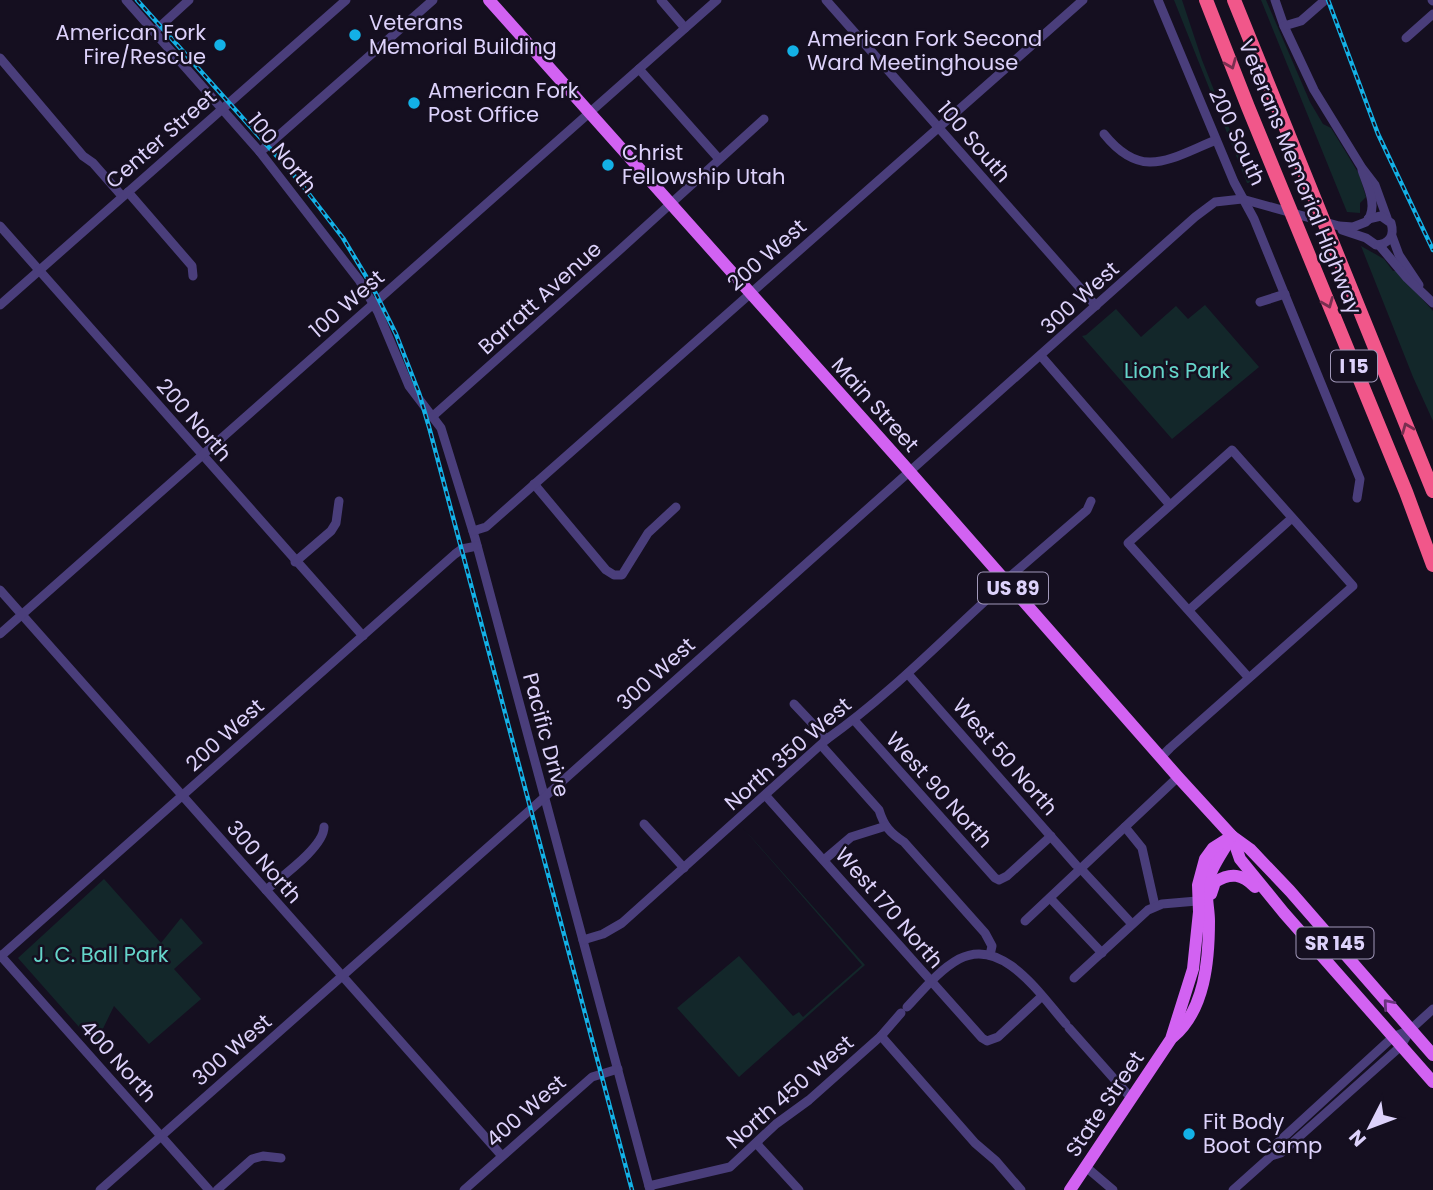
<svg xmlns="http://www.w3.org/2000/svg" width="1433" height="1190" font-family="Poppins,sans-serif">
<rect width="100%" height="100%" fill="#150f20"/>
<g fill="#13272a">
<path d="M1174,0H1182L1202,60L1251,183H1247Z"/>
<path d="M1261,0H1266L1310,102L1323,124L1331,128L1347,154L1359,174L1366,197L1360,203V213L1347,212Z"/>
<path d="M1361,246L1384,259L1393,271H1397L1433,311V421L1413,377Z"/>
<path d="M1205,305L1259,367L1172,439L1082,336L1086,335L1116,309L1141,337L1176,306L1188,319Z"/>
<path d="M743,828L865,965L739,1077L677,1008L739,956L793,1016L799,1012L803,1017L862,965Z"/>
<path d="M104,879L161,943L181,918L203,943L174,969L201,999L149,1044L114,1006L95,1045L18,958Z"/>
</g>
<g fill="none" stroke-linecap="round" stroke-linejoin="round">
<g stroke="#4a3e7b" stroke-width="9">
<path d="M126,0L260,152L359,280L378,312L409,386L441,428L475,538L650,1190"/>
<path d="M661,0L685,28"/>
<path d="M826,0L1096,306"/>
<path d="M1158,0L1234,182L1254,219L1360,479L1357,498"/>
<path d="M1275,0L1284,26L1314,90L1362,168L1375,185L1387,218"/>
<path d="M1432,0L1433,1"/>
<path d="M1284,26L1301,21L1325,0"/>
<path d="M154,32L189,0"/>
<path d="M1406,38L1433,14"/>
<path d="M0,58L83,156L93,163L122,196"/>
<path d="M639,69L719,159"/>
<path d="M1104,134C1142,181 1169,159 1216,140"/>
<path d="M260,152L433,0"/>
<path d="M1362,170C1367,186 1378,204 1368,220"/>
<path d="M128,192L192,266L193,276"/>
<path d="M0,226L363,636"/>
<path d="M1342,230L1366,238L1376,245C1389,244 1395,236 1391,223L1381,216L1368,219"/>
<path d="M1392,236L1399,255L1419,285"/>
<path d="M1379,245L1407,278L1433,303"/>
<path d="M1260,302L1285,294"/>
<path d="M0,305L346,0"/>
<path d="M1041,356L1170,505"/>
<path d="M433,416L613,256L764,119"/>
<path d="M534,484L606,570L614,575H622L648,533L676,507"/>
<path d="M473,531L486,527L1083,0"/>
<path d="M295,562L331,531L336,523L339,501"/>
<path d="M0,590L502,1156"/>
<path d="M1189,610L1292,518"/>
<path d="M0,634L717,0"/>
<path d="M908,674L1076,865"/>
<path d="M794,704L827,739"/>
<path d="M854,720L995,878L999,880L1007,876L1051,836"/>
<path d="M821,745L879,810C884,826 890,833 904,842L985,933L992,946L990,955"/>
<path d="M1161,757L1170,748L1353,586L1232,450L1128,543L1249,678"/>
<path d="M766,796L982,1038L987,1041L998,1037L1041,997"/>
<path d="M644,824L684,868"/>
<path d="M1125,827L1142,848L1155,906"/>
<path d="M824,860L851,837L886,826"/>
<path d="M1081,869L1132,924"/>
<path d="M266,890C281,877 324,847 324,827"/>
<path d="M1050,898L1102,953"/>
<path d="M1025,921L1178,777"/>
<path d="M583,940L603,934L622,923L827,739C888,696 940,642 995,592L1006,580L1087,510L1091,501"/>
<path d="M0,955L209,1190"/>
<path d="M0,957L455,554L462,549L477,546"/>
<path d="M1074,978L1148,910L1162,904L1197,901"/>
<path d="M907,1007C923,990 939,970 959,959C1003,936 1041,996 1066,1024"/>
<path d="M1069,1028L1132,1099"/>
<path d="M881,1036L975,1143L996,1161L1021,1190"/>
<path d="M756,1143L799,1190"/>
<path d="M1271,1156L1274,1146L1393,1037L1410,1030L1433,1009"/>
<path d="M1086,1167L1113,1190"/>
<path d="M649,1186L730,1167L776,1124L809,1100L881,1036L901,1013"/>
<path d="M100,1190L530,810L1195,217L1215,202L1242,199L1339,226L1353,227L1366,222"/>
<path d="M217,1190L252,1159L263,1156L281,1158"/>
<path d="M464,1190L592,1077L618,1069"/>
<path d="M1233,1190L1271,1156L1281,1153L1401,1046L1410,1030"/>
</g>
<g stroke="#d262f2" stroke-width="12">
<path d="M489,0L902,463L1178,777L1232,836L1250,849L1290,891L1433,1055"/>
<path d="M1232,836L1240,859L1284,913L1433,1082"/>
<path d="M1211,894L1215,882C1231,872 1242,874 1255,887"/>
<path d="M1173,1037C1205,1010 1209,960 1209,921C1209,910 1206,899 1207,888C1209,870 1221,855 1230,839"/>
<path d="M1070,1190L1171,1039L1193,969L1199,912L1198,885L1205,859L1213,848L1232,836"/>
</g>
<g stroke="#f1578a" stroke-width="14">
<path d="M1206,0L1248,107L1406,492L1433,565"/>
<path d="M1234,0L1433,491"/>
</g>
<g stroke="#13b1e6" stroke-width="4.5">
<g id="rail">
<path d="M137,0L299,181L343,238L373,288L396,334L419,393L429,427L632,1190"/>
<path d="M1328,0L1378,134L1433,250"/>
</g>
</g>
<use href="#rail" stroke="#150f20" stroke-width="2" stroke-dasharray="5" stroke-linecap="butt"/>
</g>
<defs><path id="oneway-chevron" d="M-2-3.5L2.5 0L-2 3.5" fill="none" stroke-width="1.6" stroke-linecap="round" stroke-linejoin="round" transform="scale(1.75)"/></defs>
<g stroke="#782f50">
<use href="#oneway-chevron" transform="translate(1231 64) rotate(68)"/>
<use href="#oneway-chevron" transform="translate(1328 303) rotate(68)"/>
<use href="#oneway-chevron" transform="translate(1407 428) rotate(-112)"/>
</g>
<use stroke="#6a347e" href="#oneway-chevron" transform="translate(1388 1004) rotate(-131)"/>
<g fill="#13b1e6" stroke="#150f20" stroke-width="2.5">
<circle cx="355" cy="35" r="7"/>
<circle cx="220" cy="45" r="7"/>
<circle cx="793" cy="51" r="7"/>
<circle cx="414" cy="103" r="7"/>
<circle cx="608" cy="165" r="7"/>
<circle cx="1189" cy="1134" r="7"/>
</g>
<g text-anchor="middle" stroke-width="5" stroke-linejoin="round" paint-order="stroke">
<g fill="#150f20" stroke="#a198b9" stroke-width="2">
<rect x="1331" y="350.5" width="46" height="31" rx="5"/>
<rect x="978" y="572.5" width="70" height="31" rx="5"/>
<rect x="1296.5" y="927.5" width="77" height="31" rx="5"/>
</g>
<g font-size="19" font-weight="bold" fill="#ddd2fb">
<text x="1354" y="373">I 15</text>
<text x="1013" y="595">US 89</text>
<text x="1335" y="950">SR 145</text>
</g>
<g font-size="21" fill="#ddd2fb" stroke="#150f20" text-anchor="start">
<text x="369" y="30">Veterans<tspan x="369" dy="24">Memorial Building</tspan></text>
<text x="206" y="40" text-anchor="end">American Fork<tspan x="206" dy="24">Fire/Rescue</tspan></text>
<text x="807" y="46">American Fork Second<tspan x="807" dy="24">Ward Meetinghouse</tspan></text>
<text x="428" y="98">American Fork<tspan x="428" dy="24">Post Office</tspan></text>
<text x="622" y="160">Christ<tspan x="622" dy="24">Fellowship Utah</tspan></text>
<text x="1203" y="1129">Fit Body<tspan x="1203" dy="24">Boot Camp</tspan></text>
</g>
<g font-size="21" fill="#ddd2fb" stroke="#150f20">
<text transform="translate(1237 137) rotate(65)" y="7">200 South</text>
<text transform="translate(161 139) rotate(-41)" y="7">Center Street</text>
<text transform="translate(974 142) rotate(49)" y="7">100 South</text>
<text transform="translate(282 153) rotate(51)" y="7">100 North</text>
<text transform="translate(1300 177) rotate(68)" y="7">Veterans Memorial Highway</text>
<text transform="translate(767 255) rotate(-41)" y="7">200 West</text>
<text transform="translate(540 298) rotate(-42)" y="7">Barratt Avenue</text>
<text transform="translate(1080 298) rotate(-42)" y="7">300 West</text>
<text transform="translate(347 304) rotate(-41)" y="7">100 West</text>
<text transform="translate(875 405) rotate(48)" y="7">Main Street</text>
<text transform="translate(194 420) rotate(49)" y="7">200 North</text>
<text transform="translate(656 674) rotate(-42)" y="7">300 West</text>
<text transform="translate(225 735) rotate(-42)" y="7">200 West</text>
<text transform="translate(546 735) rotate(75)" y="7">Pacific Drive</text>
<text transform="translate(788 754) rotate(-41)" y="7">North 350 West</text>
<text transform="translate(1005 757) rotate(49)" y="7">West 50 North</text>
<text transform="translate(939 790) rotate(48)" y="7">West 90 North</text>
<text transform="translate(264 862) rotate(49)" y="7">300 North</text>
<text transform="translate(889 908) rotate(49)" y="7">West 170 North</text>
<text transform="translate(232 1050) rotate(-41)" y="7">300 West</text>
<text transform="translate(118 1061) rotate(48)" y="7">400 North</text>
<text transform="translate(790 1092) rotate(-41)" y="7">North 450 West</text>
<text transform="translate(1105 1104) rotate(-56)" y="7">State Street</text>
<text transform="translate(526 1111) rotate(-41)" y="7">400 West</text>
</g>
<g font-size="21" fill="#65d5ca" stroke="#150f20">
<text x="1177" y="378">Lion's Park</text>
<text x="101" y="962">J. C. Ball Park</text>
</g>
</g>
<g transform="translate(1370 1127) rotate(228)" stroke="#150f20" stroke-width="5" paint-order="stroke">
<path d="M0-5L12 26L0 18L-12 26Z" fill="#ddd2fb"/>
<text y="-10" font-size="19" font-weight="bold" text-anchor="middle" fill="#ddd2fb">N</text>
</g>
</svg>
